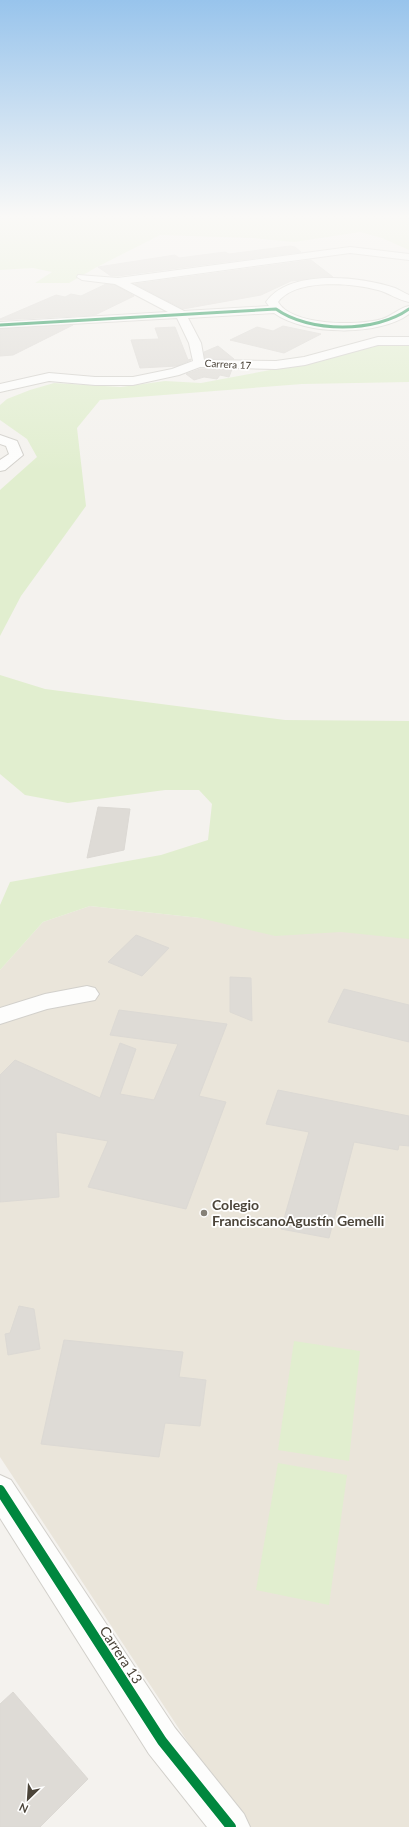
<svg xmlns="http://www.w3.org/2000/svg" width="409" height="1827" font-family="Lato,sans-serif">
<rect width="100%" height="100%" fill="#f4f2ee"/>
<path fill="#eae5da" d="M90,906L200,918L409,929V1827H251L222,1794L0,1457V970L43,922Z"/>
<g fill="#e1eecf">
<path d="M0,216H409V250L382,238L360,232L294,242L252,238L160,235L97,267L69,283H35L52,272L33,268L0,270Z"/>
<path d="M375,345L409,346V382L302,384L100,400L77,428L86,506L21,596L0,636V490L37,457L27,439L0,420V405L7,399L30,390L54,383L121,387L165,381L201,383L313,362Z"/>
<path d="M0,675L45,689L285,720L409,721V939L341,932L275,936L200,918L90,906L43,922L0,970V905L10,882L161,855L208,840L212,804L199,790H165L68,803L25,795L0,774Z"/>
<path d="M294,1341L360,1351L349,1461L278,1450Z"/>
<path d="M278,1463L347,1475L329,1605L256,1590Z"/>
</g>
<g fill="#dedbd6" stroke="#dcd9d4">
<path d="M290,246L295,247L301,252L118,276H111L98,267L175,255L179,258L225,252L229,254Z"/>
<path d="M311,260L333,277L291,281L261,295L183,309L135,284Z"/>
<path d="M106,284L115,285L134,296L95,315L0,320V319L56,295L65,297L71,294L81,296Z"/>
<path d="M73,325L13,355L0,356V329Z"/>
<path d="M283,326L321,334L284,353L230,340L257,327L273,331Z"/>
<path d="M175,327L188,360L191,359V360L177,366L140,368L131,340L159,339L155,328Z"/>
<path d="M218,346L234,359H205L204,352Z"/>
<path d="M200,369H232L229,377L220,375L217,379L204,377L194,380L186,374Z"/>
<path d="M98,807L130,809L124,850L87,858Z"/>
<path d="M136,935L169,948L142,976L108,962Z"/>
<path d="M230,977L251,978L252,1021L230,1012Z"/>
<path d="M344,989L409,1005V1042L328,1022Z"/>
<path d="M119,1010L227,1024L199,1096L226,1102L186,1209L88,1187L108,1141L56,1132L59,1197L0,1202V1075L15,1060L100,1098L120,1043L136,1049L120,1094L154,1100L178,1044L110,1035Z"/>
<path d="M278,1090L409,1116V1146L399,1145L398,1150L354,1142L329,1238L281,1229L309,1132L266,1124Z"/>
<path d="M19,1306L34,1309L40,1349L8,1355L5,1334L10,1333Z"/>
<path d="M64,1340L183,1352L179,1377L206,1380L200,1426L165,1423L159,1457L41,1444Z"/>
<path d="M13,1692L88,1779L40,1827H0V1704Z"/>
</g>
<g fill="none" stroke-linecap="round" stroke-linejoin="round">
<g stroke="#d2d0cb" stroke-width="2">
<g id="minor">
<path d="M350,247L409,254V260L350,253L130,283L184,311L269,306L266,302C290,268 361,277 395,288C400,290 404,293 409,295V302C398,300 389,293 378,290C352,283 296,278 278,302C292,326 358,326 382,319C392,316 399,308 409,306V314C378,337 304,335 274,313L188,318L201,343L204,360L276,361L304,357L378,337H409V345H378L305,365L276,369L200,367L179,375L133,385H95L49,381L0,392V384L49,373L95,377H133L172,369L193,361L189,343L177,318L0,328V322L168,312L115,284L82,280L77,277L78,275L118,278Z"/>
<path d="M0,435L17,441L23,455L5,470L0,471V460L9,454L6,446L0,444Z"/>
<path d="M87,986L95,988L99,994L95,1000L47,1009L0,1024V1008L45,994Z"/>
<path d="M0,1475L11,1480L175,1728L244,1814L250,1827H207L149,1754L0,1518Z"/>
</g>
</g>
<use href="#minor" fill="#fdfdfc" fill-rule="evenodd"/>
<g stroke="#fff" stroke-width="4">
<path id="cycleway-far1" d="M0,325L276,309C309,333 376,333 409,309"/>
</g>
<g stroke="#fff" stroke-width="12">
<path id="cycleway" d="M0,1490L162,1741L231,1827"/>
</g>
<use href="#cycleway-far1" stroke="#00873e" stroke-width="3"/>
<use href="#cycleway" stroke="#00873e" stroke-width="10"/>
</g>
<linearGradient id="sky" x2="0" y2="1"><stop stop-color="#98c4ec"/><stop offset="0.46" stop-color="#faf9f7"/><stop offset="1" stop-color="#faf9f7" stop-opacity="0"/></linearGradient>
<rect width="409" height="471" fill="url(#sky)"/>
<circle fill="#868178" stroke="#fff" stroke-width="1.5" cx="204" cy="1213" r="4"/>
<g text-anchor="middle" stroke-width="3.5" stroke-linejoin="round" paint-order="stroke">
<g font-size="10" fill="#4b4439" stroke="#fff">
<text transform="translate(228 364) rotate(3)" y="4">Carrera 17</text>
</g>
<g font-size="14" font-weight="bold" fill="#4b4439" stroke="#fff" text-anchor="start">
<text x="212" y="1210">Colegio<tspan x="212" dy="16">FranciscanoAgustín Gemelli</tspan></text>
</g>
<g font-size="14" fill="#4b4439" stroke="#fff">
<text transform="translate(121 1655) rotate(57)" y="5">Carrera 13</text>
</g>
</g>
<g transform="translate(28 1799) rotate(205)" stroke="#ffffff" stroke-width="3" paint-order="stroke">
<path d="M0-3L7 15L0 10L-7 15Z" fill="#4b4439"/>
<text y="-6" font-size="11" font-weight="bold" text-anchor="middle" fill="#4b4439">N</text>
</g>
</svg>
